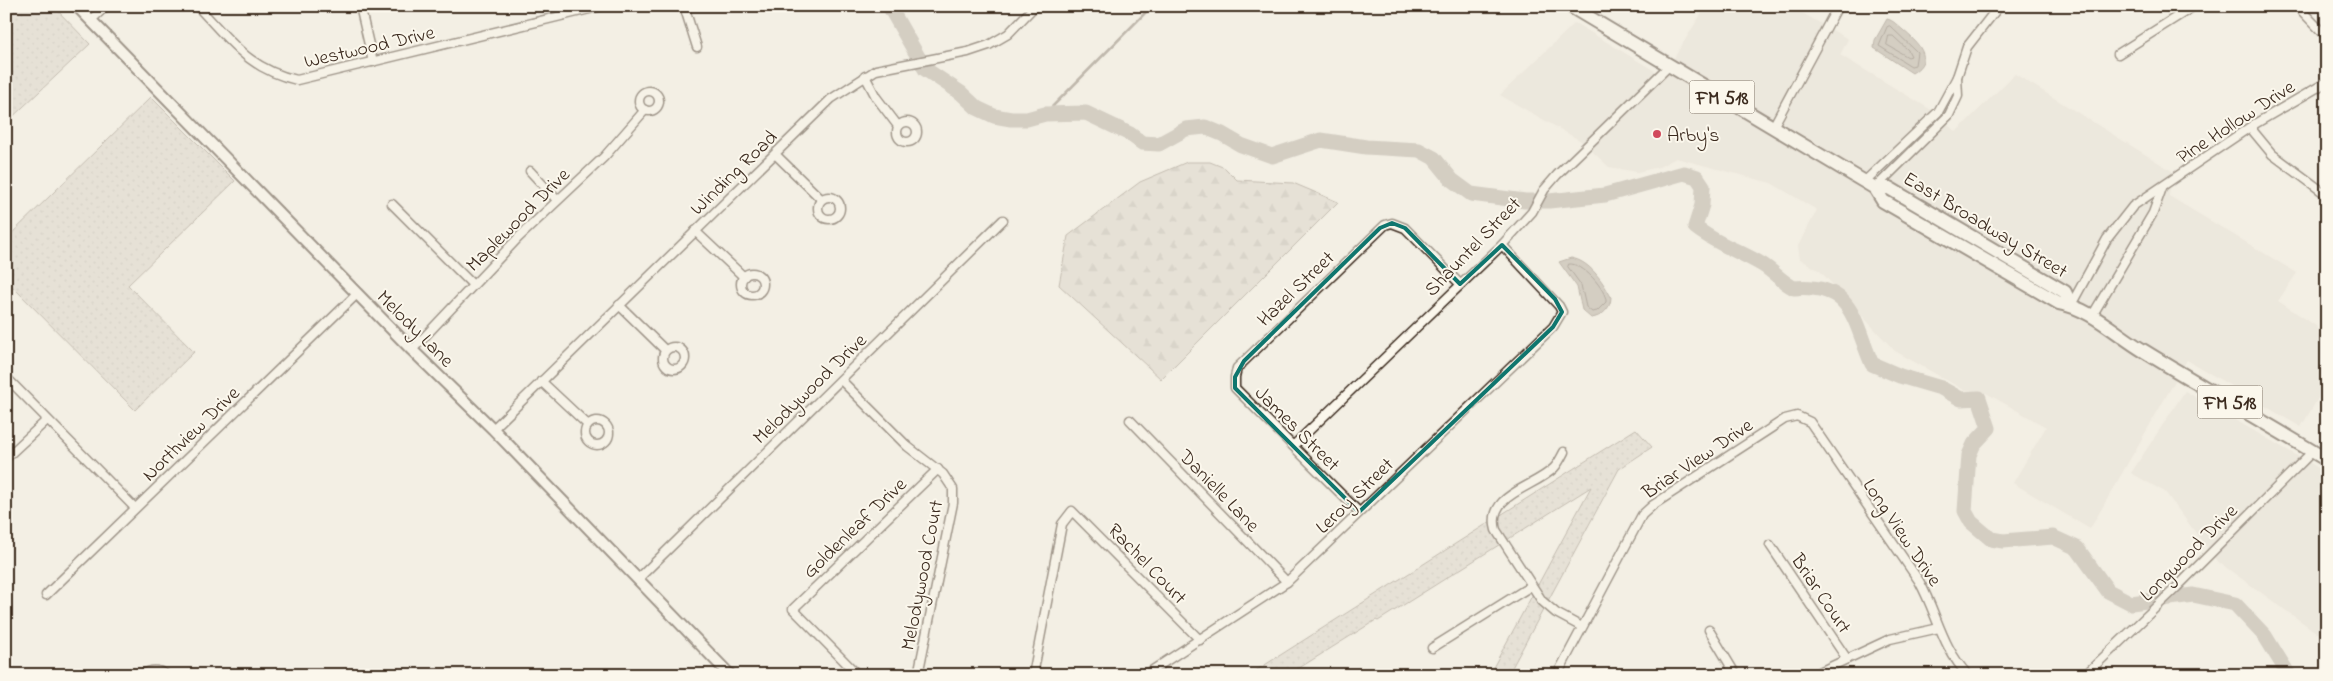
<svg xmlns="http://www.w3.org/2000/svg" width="2333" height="681" font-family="'Indie Flower',sans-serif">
<defs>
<pattern id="grass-dots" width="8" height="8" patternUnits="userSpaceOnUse" patternTransform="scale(1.25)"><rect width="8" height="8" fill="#d8d1c6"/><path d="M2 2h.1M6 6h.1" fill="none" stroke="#bab4aa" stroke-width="1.8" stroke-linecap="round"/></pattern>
<pattern id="forest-firs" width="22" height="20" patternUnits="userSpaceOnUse" patternTransform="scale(1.25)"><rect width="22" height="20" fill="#d8d1c6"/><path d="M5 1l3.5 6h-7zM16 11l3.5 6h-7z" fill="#bab4aa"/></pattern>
</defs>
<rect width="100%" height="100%" fill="#f3efe4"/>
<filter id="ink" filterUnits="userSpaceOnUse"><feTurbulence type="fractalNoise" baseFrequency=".02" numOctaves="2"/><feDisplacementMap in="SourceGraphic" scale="10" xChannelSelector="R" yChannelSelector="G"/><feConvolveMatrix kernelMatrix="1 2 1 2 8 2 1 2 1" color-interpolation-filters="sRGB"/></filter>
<g filter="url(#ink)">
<g fill="#e5dfd4">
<path d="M1706,6H1790L1848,39L1840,55L1933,111L1956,132L2015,74L2172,171L2169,196L2297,273L2278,301L2316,326L2327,359V383L2301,427L2187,360L2090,529L2013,483L2046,427L1986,393L1964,390L1895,351L1820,271L1800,259L1798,246L1817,210L1771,183L1676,158L1659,167L1637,172L1609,167L1581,141L1500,95L1575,23L1663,76Z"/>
<path d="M2185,391L2327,473V640L2217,561L2165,492L2131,473Z"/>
</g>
<g fill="url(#grass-dots)" stroke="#8a7e72">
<path d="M17,6H53L90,44L6,123V17Z"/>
<path d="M151,97L235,181L128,285L194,352L135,410L6,280V239Z"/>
<path d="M1636,429L1652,447L1619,469L1508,675H1489L1591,487L1378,621L1376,620L1288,675H1249Z"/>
</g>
<path fill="url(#forest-firs)" stroke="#8a7e72" d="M1187,162H1210L1225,168L1237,180L1293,183L1338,202L1161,379L1059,285L1068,236L1140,182Z"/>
<g fill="#afa69a" stroke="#817468">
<path d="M1887,19C1893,20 1898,26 1903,30C1917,42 1936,59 1912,73L1874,48L1875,40Z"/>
<path d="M1571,258C1590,261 1603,282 1611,297C1611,308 1602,317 1591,318L1582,310L1577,287L1559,262Z"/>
</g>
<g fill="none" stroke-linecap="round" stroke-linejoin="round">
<g stroke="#695c50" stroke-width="1">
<path d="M1890,26L1917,52L1915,65L1911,66L1879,46L1887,27Z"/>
<path d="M1889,36H1893L1908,50L1911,56L1908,57L1887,45Z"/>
<path d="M1569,264C1582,262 1607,290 1606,302L1597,311L1592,312L1586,307L1581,285L1568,267Z"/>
</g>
<path stroke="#817468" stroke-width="2.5" d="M1045,114L1152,6"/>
<path stroke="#afa69a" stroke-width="15" d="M889,6L925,69L961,93L977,108L994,116L1011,119H1027L1045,114L1086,113L1130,134L1142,143L1159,144L1186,129L1205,127L1222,134L1241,145L1272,156L1321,140L1366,147L1419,150L1434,158L1452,180L1471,194L1525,201H1549L1605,195L1684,173L1697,177L1703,186L1702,205L1695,227C1716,244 1740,251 1763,265C1774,272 1782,282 1794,288C1854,283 1853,321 1872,364L1900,376L1941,388L1961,399L1979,398L1989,428L1974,444L1969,455L1965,511L1971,522L1991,539L2003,541L2053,537L2077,548L2108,591L2131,603L2193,595L2235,604L2265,636L2289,675"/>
<g stroke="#3b2a1e" stroke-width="11">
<g id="minor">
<path d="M197,6C231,41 248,69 297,80L602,6"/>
<path d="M360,6L373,62"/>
<path d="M684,6L697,47"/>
<path d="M2297,6L2327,37"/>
<path d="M91,20L106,6"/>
<path d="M2118,54L2194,6"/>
<path d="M865,76L876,97L898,126"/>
<circle cx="649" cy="101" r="10"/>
<circle cx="907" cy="132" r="10"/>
<path d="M2253,125V131L2272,154L2327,195"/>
<path d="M1773,127L1838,6"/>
<path d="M775,154L821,199"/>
<path d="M530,171L557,200"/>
<path d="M1864,182L1938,112L1957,77L1967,47L1999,6"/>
<path d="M1875,188L1949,115L1958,96L1957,77"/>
<circle cx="829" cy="208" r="11"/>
<path d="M392,204L473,285"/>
<path d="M695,231L744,277"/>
<circle cx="752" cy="284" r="11"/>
<path d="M619,305L665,350"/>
<path d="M2071,305L2107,239L2133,206L2253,125L2327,82"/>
<path d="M2092,316L2153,213L2162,188"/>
<circle cx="674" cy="358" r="11"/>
<path d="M412,350L519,237L604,157L645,110"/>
<path d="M6,377L135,508"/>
<path d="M841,380L907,446L943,474L953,489V503L918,675"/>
<path d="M541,381L588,425"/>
<path d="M1130,420L1287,582"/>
<circle cx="597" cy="433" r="12"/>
<path d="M493,429L831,99L876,70L968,52L989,45L1008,34L1035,6"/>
<path d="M1293,446L1502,245L1532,212L1544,190L1557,175L1670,65"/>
<path d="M1564,452C1561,458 1558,464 1554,468C1534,488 1486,494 1496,530L1542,601L1556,613L1582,627"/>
<path d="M6,458L47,420"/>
<path d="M1359,512L1235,388V377L1237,368L1385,225L1392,223L1405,228L1460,284"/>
<path d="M1770,545L1847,659"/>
<path d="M638,579L1003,220"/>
<path d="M46,595L357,294"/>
<path d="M1709,630L1736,675"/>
<path d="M1432,648L1531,586"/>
<path d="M142,675C150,670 158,669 166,675"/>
<path d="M858,675L793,609L938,469"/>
<path d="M1033,675L1062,524L1072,511L1200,640"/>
<path d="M1145,675L1287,582L1553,327L1562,312L1559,306L1502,245"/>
<path d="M1557,675L1642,515L1653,505L1785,419L1797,416L1810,422L1919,581C1937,613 1942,648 1968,675"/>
<path d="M1813,675L1890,639L1939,628"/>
<path d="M2085,675L2177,587L2313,451"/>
</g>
</g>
<g stroke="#3b2a1e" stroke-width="14">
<path id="tertiary" d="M77,6L412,350L493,429L730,675"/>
</g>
<g stroke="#3b2a1e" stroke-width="16">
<g id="primary">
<path d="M1570,6L1875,188L1883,201L2059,303C2090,308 2117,335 2144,351C2204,388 2266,423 2327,460"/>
<path d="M1875,188H1889L2065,292L2071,305"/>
</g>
</g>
<use href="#minor" stroke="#fbf7ec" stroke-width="8"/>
<use href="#tertiary" stroke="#fbf7ec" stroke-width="10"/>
<use href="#primary" stroke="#fbf7ec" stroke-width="12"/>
</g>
</g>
<path d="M0 0H2333V681H0ZM1392,223L1405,228L1460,284L1502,245L1555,299L1562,312L1553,327L1359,512L1235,388V377L1244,361L1380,228Z" fill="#f3efe4" fill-opacity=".55" fill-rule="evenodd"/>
<path fill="none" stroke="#0f766e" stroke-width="4" stroke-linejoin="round" d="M1392,223L1405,228L1460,284L1502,245L1555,299L1562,312L1553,327L1359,512L1235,388V377L1244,361L1380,228Z"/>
<circle fill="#d1495b" stroke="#fbf7ec" stroke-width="2" cx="1657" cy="134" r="5"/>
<g text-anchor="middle" stroke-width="4" stroke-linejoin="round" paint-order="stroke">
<g fill="#fbf7ec" stroke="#75685c" stroke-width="1">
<rect x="1689.5" y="80.5" width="65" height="33" rx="4"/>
<rect x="2197.5" y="385.5" width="65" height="33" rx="4"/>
</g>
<g font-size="19" font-weight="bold" fill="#3b2a1e">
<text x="1722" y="104">FM 518</text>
<text x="2230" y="409">FM 518</text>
</g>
<g font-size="20" fill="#3b2a1e" stroke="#fbf7ec">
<text transform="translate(369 46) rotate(-13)" y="7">Westwood Drive</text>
<text transform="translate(2235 121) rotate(-33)" y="7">Pine Hollow Drive</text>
<text transform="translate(733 172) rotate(-44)" y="7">Winding Road</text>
<text transform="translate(517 219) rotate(-45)" y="7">Maplewood Drive</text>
<text transform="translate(1986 224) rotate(31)" y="7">East Broadway Street</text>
<text transform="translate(1472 246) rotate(-46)" y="7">Shauntel Street</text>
<text transform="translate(1295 288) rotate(-44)" y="7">Hazel Street</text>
<text transform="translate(416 328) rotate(45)" y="7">Melody Lane</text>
<text transform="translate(809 388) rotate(-44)" y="7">Melodywood Drive</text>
<text transform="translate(1298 428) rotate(45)" y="7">James Street</text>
<text transform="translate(190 433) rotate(-44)" y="7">Northview Drive</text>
<text transform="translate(1697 458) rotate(-34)" y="7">Briar View Drive</text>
<text transform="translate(1220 490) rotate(46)" y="7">Danielle Lane</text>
<text transform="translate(1354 495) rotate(-44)" y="7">Leroy Street</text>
<text transform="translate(854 527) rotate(-44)" y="7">Goldenleaf Drive</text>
<text transform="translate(1903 532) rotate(56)" y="7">Long View Drive</text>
<text transform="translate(2188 552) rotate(-45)" y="7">Longwood Drive</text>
<text transform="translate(1148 563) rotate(46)" y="7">Rachel Court</text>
<text transform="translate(921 575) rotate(-79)" y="7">Melodywood Court</text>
<text transform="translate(1822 593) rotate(56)" y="7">Briar Court</text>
</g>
<g font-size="20" fill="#3b2a1e" stroke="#fbf7ec" text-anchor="start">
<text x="1667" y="141">Arby's</text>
</g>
</g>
<rect width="2333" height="681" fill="none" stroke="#fbf7ec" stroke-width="25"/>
<rect x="12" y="12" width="2308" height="656" fill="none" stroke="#3b2a1e" stroke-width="2" filter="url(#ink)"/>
</svg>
